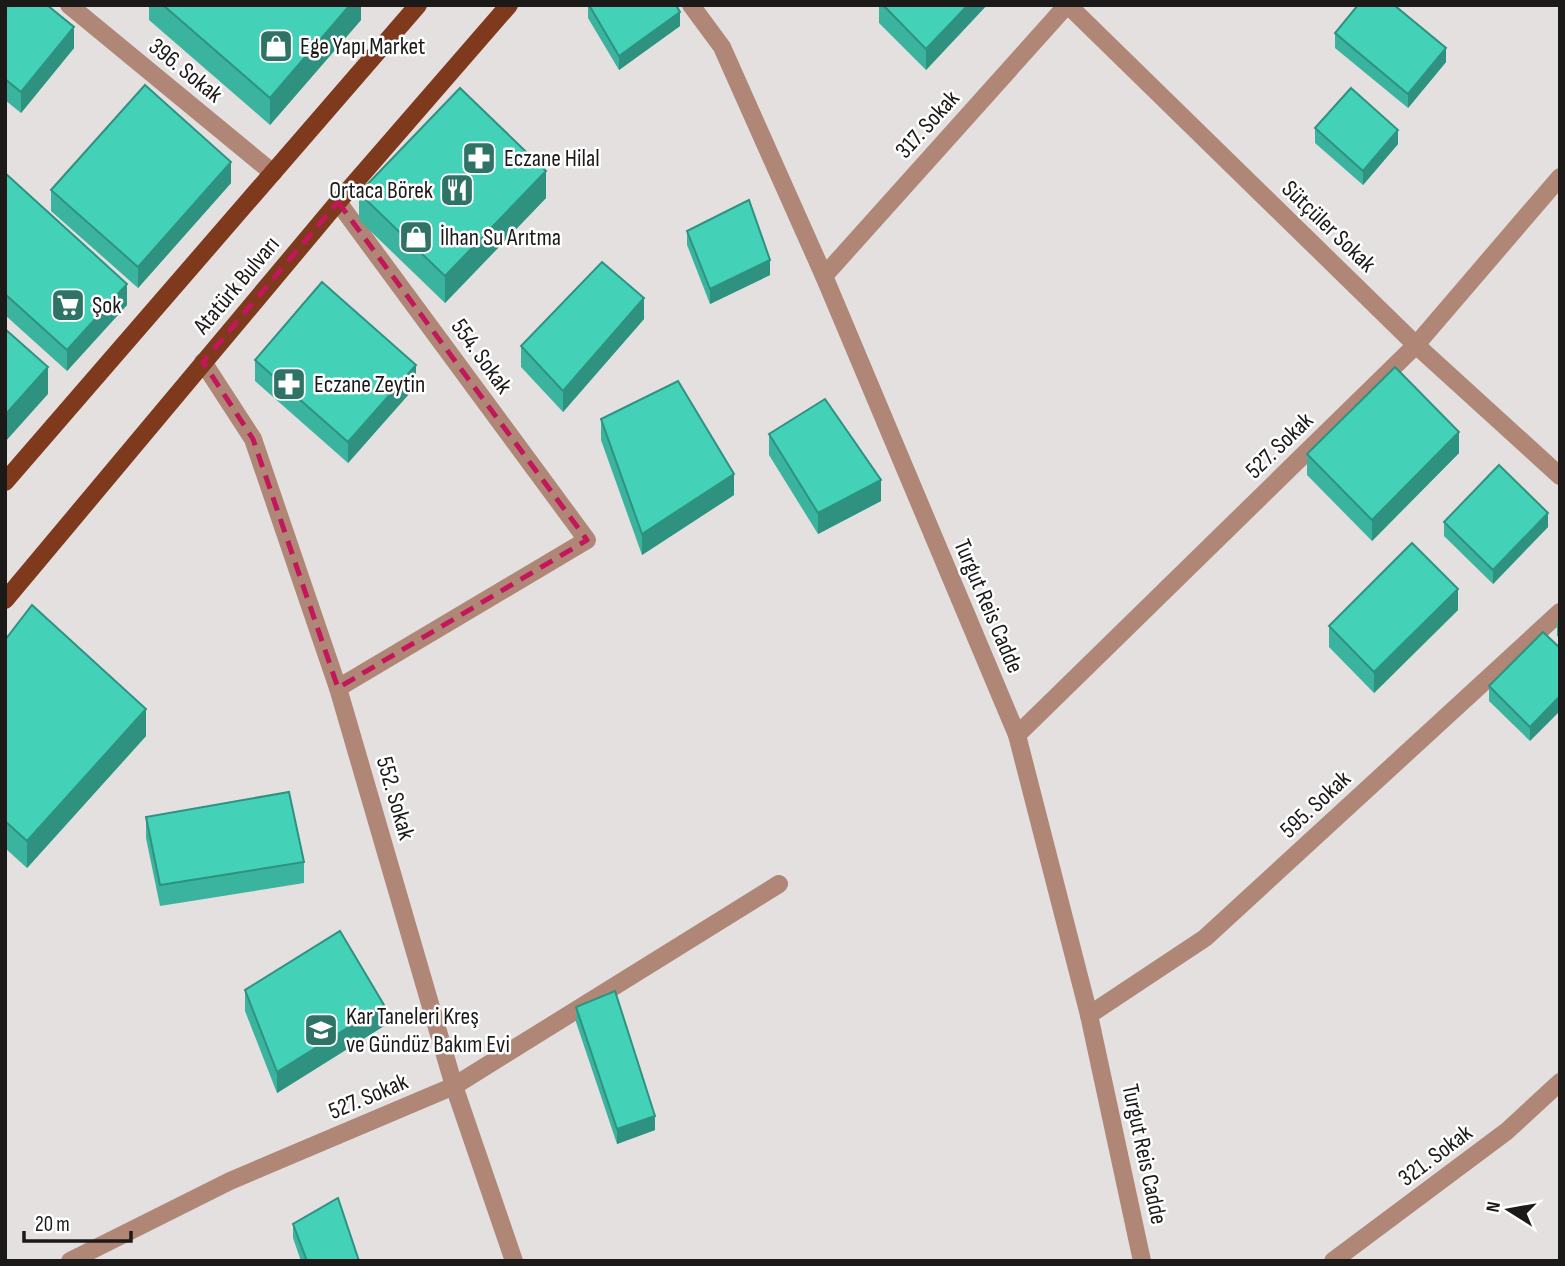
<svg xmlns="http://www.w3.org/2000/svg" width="1565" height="1266" font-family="'Sofia Sans Condensed',sans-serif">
<rect width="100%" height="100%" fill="#e3e0df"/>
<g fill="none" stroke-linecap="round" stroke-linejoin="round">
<g stroke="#b08677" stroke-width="18">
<path d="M69,5L273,173"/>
<path d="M691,5L722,47L824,276L1017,735L1089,1015L1142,1261"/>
<path d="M1068,5L1416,345L1560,476"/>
<path d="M338,202L587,540L338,688"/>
<path d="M824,276L1067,5"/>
<path d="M203,362L253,439L338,688L454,1086L514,1261"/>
<path d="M1017,735L1416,345L1560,177"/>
<path d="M1089,1015L1205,938L1560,612"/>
<path d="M70,1261L230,1181L454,1086L779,884"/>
<path d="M1333,1261L1507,1131L1560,1082"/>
</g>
<g stroke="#7f391c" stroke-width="18">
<path d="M5,482L418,5"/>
<path d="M5,600L338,202L509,5"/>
</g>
</g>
<g fill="#3ab49e">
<path d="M5,5L74,48L21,113L5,100Z"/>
<path d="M149,5H361V20L270,125L149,20Z"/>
<path d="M588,5H676L680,26L619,70L588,18Z"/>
<path d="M879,5H987L926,70L879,23Z"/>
<path d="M1335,33L1446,62L1408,108L1335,48Z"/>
<path d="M1315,128L1398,144L1363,185L1315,143Z"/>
<path d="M5,173L127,305L67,371L5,315Z"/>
<path d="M231,183L138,288L51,211V190Z"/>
<path d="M359,193L546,198L445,303L359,220Z"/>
<path d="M687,231L770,275L710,304L687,245Z"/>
<path d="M644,319L563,412L521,367V346Z"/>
<path d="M255,360L416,386L348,463L255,381Z"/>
<path d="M601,419L734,495L642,555L601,440Z"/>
<path d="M769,434L881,501L818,534L769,455Z"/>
<path d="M1459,453L1372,541L1307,475V454Z"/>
<path d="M1444,522L1548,527L1493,584L1444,536Z"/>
<path d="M1458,610L1374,693L1329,647V626Z"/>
<path d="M1560,619V638L1557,636V621Z"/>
<path d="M1543,632L1530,741L1489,701V686Z"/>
<path d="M5,640L146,736L27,868L5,848Z"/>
<path d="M146,817L304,862V883L160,906L146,838Z"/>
<path d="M245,990L384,1026L277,1093L245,1011Z"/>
<path d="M576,1007L655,1130L617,1144L576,1022Z"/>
<path d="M293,1224L359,1261H301L293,1238Z"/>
</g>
<g fill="#2f9281">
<path d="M350,5H361V20L270,125V98Z"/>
<path d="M968,5H987L926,70V49Z"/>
<path d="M680,12V26L619,70V56Z"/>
<path d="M74,27V48L21,113V92Z"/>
<path d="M1446,48V62L1408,108V94Z"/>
<path d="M1398,130V144L1363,185V171Z"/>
<path d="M231,162V183L138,288V267Z"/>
<path d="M546,171V198L445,303V276Z"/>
<path d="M770,260V275L710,304V289Z"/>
<path d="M127,284V305L67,371V350Z"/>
<path d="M644,298V319L563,412V391Z"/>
<path d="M416,365V386L348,463V442Z"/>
<path d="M48,367V394L5,442V415Z"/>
<path d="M1459,432V453L1372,541V520Z"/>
<path d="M734,474V495L642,555V534Z"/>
<path d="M881,480V501L818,534V513Z"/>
<path d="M1548,513V527L1493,584V570Z"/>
<path d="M1458,589V610L1374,693V672Z"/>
<path d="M1560,696V711L1530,741V727Z"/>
<path d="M146,709V736L27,868V841Z"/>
<path d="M384,1005V1026L277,1093V1072Z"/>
<path d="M655,1116V1130L617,1144V1129Z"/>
</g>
<g fill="#43d1b8" stroke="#2f9281" stroke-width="2">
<path d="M5,5H47L74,27L21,92L5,79Z"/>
<path d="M163,5H350L270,98Z"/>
<path d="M589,5H676L680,12L619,56Z"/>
<path d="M883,5H968L926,49Z"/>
<path d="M1358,5H1394L1446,48L1408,94L1335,33Z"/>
<path d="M145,85L231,162L138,267L51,190Z"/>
<path d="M460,88L546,171L445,276L359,193Z"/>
<path d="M1351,88L1398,130L1363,171L1315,128Z"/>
<path d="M5,173L127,284L67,350L5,294Z"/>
<path d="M749,200L770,260L710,289L687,231Z"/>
<path d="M602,262L644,298L563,391L521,346Z"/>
<path d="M322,282L416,365L348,442L255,360Z"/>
<path d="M5,329L48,367L5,415Z"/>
<path d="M1395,367L1459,432L1372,520L1307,454Z"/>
<path d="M678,381L734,474L642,534L601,419Z"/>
<path d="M825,399L881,480L818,513L769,434Z"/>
<path d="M1499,465L1548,513L1493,570L1444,522Z"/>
<path d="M1412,543L1458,589L1374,672L1329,626Z"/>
<path d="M32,605L146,709L27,841L5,821V640Z"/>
<path d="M1543,632L1560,648V696L1530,727L1489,686Z"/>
<path d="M289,792L304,862L160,885L146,817Z"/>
<path d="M340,931L384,1005L277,1072L245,990Z"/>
<path d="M615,991L655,1116L617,1129L576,1007Z"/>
<path d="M338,1198L359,1261H307L293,1224Z"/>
</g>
<path fill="none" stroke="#c2185b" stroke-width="5" stroke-dasharray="14 9" stroke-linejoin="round" d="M338,202L587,540L338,688L253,439L203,362Z"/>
<defs>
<g id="shop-square" transform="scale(1.75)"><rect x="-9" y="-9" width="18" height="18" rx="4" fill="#2f7366" stroke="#fff"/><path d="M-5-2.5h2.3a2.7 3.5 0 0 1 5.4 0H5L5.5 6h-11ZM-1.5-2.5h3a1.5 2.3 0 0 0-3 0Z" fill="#fff"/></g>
<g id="pharmacy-square" transform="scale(1.75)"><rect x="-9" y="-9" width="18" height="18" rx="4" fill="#2f7366" stroke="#fff"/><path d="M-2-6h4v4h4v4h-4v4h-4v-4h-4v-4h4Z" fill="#fff"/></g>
<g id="restaurant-square" transform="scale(1.75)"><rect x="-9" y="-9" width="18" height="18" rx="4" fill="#2f7366" stroke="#fff"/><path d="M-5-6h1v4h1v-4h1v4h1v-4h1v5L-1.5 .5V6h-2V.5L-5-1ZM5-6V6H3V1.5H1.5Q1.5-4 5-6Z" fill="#fff"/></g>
<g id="supermarket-square" transform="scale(1.75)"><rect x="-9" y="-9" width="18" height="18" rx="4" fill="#2f7366" stroke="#fff"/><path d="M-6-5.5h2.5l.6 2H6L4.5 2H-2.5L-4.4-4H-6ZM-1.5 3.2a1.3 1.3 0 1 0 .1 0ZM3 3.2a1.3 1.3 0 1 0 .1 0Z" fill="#fff"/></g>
<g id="school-square" transform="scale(1.75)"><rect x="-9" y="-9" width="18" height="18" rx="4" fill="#2f7366" stroke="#fff"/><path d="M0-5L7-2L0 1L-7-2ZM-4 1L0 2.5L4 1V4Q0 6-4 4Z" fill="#fff"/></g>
</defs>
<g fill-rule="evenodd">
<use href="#shop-square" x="276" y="46"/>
<use href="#pharmacy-square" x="479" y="158"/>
<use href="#restaurant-square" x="457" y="190"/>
<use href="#shop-square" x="416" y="237"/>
<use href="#supermarket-square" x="68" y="305"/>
<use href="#pharmacy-square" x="289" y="384"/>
<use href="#school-square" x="321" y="1030"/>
</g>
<g text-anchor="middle" stroke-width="5" stroke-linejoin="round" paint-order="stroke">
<g font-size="24" fill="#1b1a19" stroke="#fff" text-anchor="start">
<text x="300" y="54">Ege Yapı Market</text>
<text x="504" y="166">Eczane Hilal</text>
<text x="433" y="198" text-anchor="end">Ortaca Börek</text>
<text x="440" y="245">İlhan Su Arıtma</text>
<text x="92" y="313">Şok</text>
<text x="314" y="392">Eczane Zeytin</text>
<text x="346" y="1024">Kar Taneleri Kreş<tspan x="346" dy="28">ve Gündüz Bakım Evi</tspan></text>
</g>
<g font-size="24" fill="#1b1a19" stroke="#fff">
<text transform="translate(186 70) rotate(39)" y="8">396. Sokak</text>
<text transform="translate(927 124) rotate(-48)" y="8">317. Sokak</text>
<text transform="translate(1329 226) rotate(44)" y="8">Sütçüler Sokak</text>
<text transform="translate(236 285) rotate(-50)" y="8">Atatürk Bulvarı</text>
<text transform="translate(482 356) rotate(54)" y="8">554. Sokak</text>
<text transform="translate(1279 445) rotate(-44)" y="8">527. Sokak</text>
<text transform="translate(989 606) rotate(67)" y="8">Turgut Reis Cadde</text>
<text transform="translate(396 798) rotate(74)" y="8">552. Sokak</text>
<text transform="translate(1315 804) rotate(-43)" y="8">595. Sokak</text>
<text transform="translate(368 1096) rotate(-23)" y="8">527. Sokak</text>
<text transform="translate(1145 1154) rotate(78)" y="8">Turgut Reis Cadde</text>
<text transform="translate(1435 1155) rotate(-37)" y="8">321. Sokak</text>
</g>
</g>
<rect width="1565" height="1266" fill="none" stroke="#1b1a19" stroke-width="14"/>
<g transform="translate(1509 1210) rotate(281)" stroke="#ffffff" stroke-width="5" paint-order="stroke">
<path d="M0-5L12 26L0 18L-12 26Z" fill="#1b1a19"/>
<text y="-10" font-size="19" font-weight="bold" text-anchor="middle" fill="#1b1a19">N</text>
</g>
<path d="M24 1231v10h107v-10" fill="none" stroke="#1b1a19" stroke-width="3.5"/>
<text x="35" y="1231" font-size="21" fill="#1b1a19" stroke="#ffffff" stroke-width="5" paint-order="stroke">20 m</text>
</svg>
